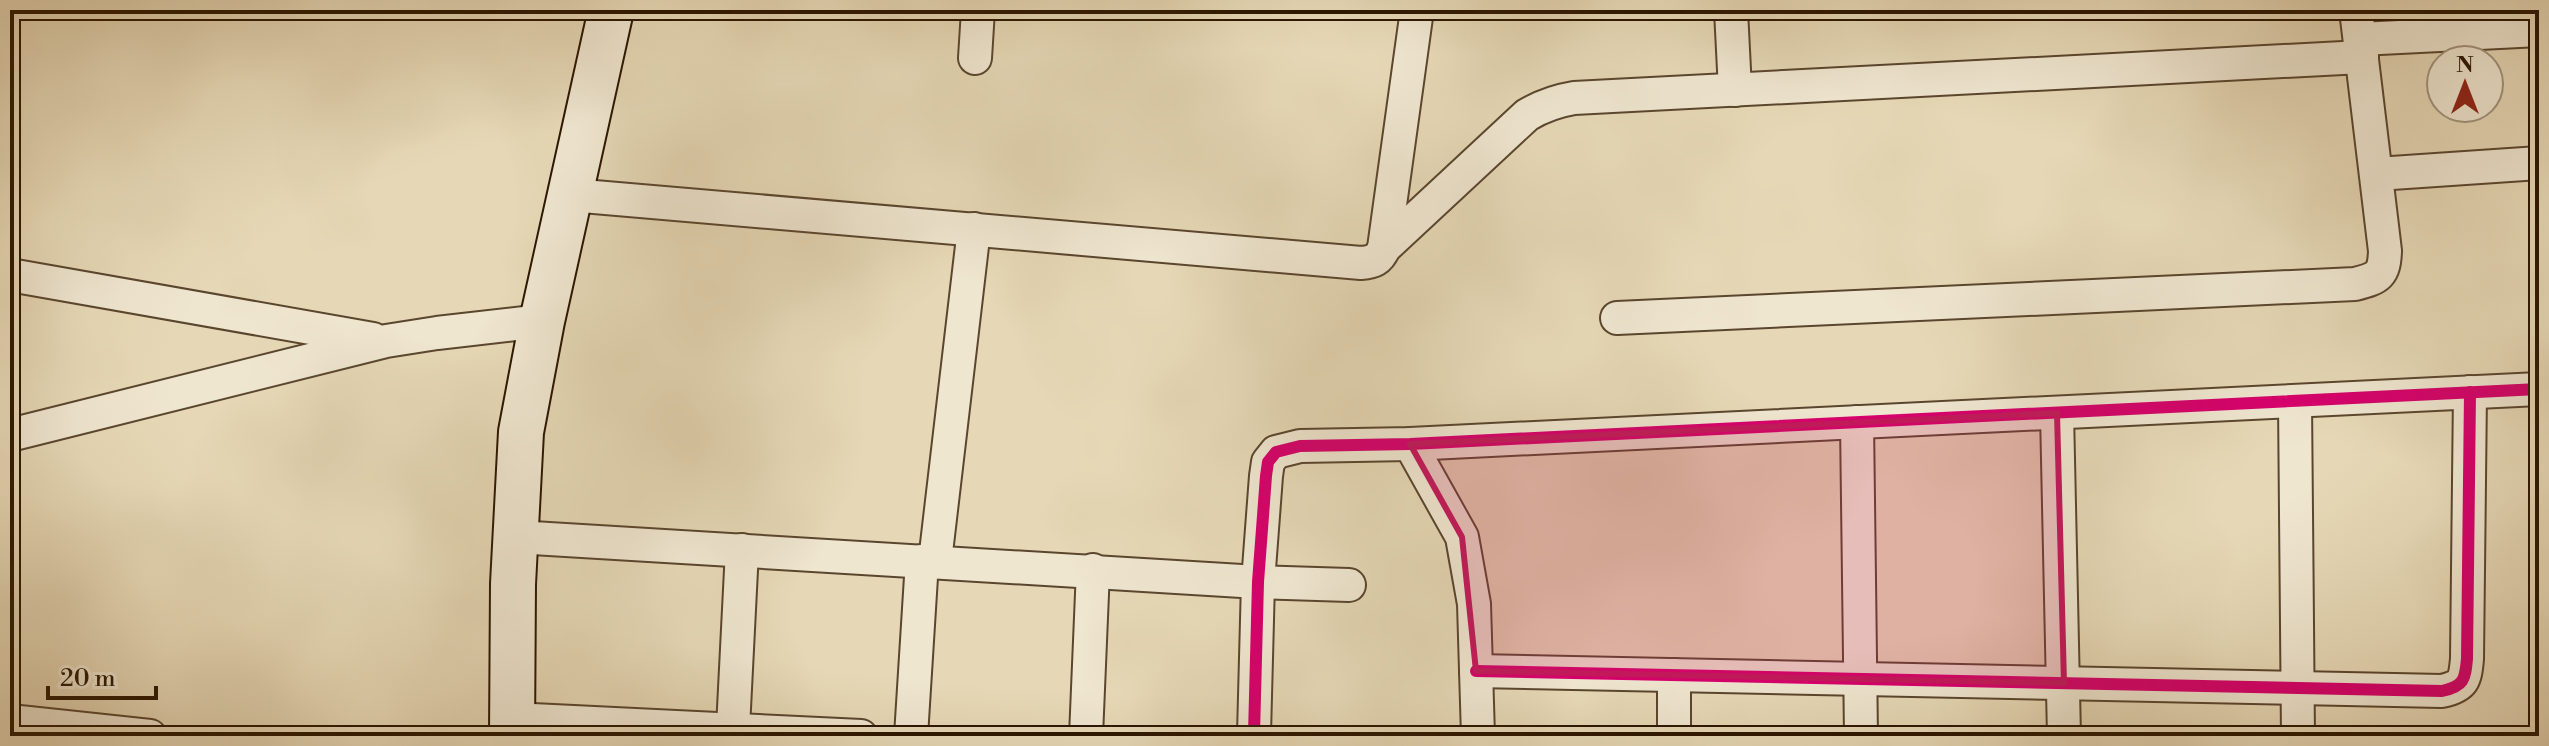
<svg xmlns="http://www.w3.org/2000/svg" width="2549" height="746" font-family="'Libre Bodoni',serif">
<rect width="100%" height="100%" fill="#e6d8b6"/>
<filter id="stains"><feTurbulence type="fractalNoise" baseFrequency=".0025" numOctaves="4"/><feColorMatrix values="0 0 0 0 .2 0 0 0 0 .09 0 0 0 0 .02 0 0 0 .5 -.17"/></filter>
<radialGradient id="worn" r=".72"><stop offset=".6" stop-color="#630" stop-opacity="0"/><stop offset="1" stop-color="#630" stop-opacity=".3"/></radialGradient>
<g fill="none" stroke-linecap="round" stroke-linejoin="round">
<g stroke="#5a462e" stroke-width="36">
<g id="street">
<path d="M1731,10L1735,90"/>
<path d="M2360,39L2539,30"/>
<path d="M975,58L978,10"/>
<path d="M2377,174L2539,163"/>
<path d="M571,195L1361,263C1373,262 1379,260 1384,248L1417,10"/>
<path d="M1384,248L1527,115C1542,106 1556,101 1574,98L2362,57"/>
<path d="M10,275L373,339"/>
<path d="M1617,318L2355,284C2379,278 2384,275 2385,251L2356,10"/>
<path d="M2295,401L2298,736"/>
<path d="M2057,413L2064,736"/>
<path d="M1857,422L1861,736"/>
<path d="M10,435L386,341L437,333L542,321"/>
<path d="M1410,444L1462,537L1474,604L1478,736"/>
<path d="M516,537L1258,582L1349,585"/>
<path d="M935,561L974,229"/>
<path d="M1476,671L2442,691C2464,686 2465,680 2467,659L2470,392"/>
<path d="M512,719L861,736"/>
<path d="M10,721L150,736"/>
<path d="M733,728L742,550"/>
<path d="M1254,734L1258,582L1266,476L1268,462L1276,452L1300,446L1410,444L2539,389"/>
<path d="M911,736L922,561"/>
<path d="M1086,736L1093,570"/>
<path d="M1674,736V675"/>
</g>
</g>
<g stroke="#2b1600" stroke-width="48">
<path id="secondary" d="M512,736L513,584L521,432L542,321L611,10"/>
</g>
<use href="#street" stroke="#efe6d0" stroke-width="32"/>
<use href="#secondary" stroke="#efe6d0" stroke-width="44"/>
<g stroke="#efe6d0" stroke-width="17">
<g id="cycleway">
<path d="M1476,671L2442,691C2464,686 2465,680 2467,659L2470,392"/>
<path d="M1254,734L1258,582L1266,476L1268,462L1276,452L1300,446L1410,444L2539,389"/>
</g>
</g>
<use href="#cycleway" stroke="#d6006c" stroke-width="12"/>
</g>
<path fill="#c2185b" fill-opacity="0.2" stroke="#c2185b" stroke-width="6" stroke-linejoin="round" d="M2057,413L2064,683L1476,671L1462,537L1410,444Z"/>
<rect width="2549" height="746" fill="none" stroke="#e6d8b6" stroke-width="40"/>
<rect x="12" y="12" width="2525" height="722" fill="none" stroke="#2b1600" stroke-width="4"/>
<rect x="20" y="20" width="2509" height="706" fill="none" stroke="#2b1600" stroke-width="2"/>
<g transform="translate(2465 84)"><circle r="38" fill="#efe6d0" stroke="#a1937d" stroke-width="2"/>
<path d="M0-6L14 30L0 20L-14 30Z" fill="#8f2418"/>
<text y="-12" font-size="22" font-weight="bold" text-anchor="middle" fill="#2b1600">N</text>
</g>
<path d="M48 686v12h108v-12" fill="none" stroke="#2b1600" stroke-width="4"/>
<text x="60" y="686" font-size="24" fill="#2b1600" stroke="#efe6d0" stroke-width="6" paint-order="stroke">20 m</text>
<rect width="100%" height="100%" filter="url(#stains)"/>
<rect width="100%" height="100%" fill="url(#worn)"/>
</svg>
